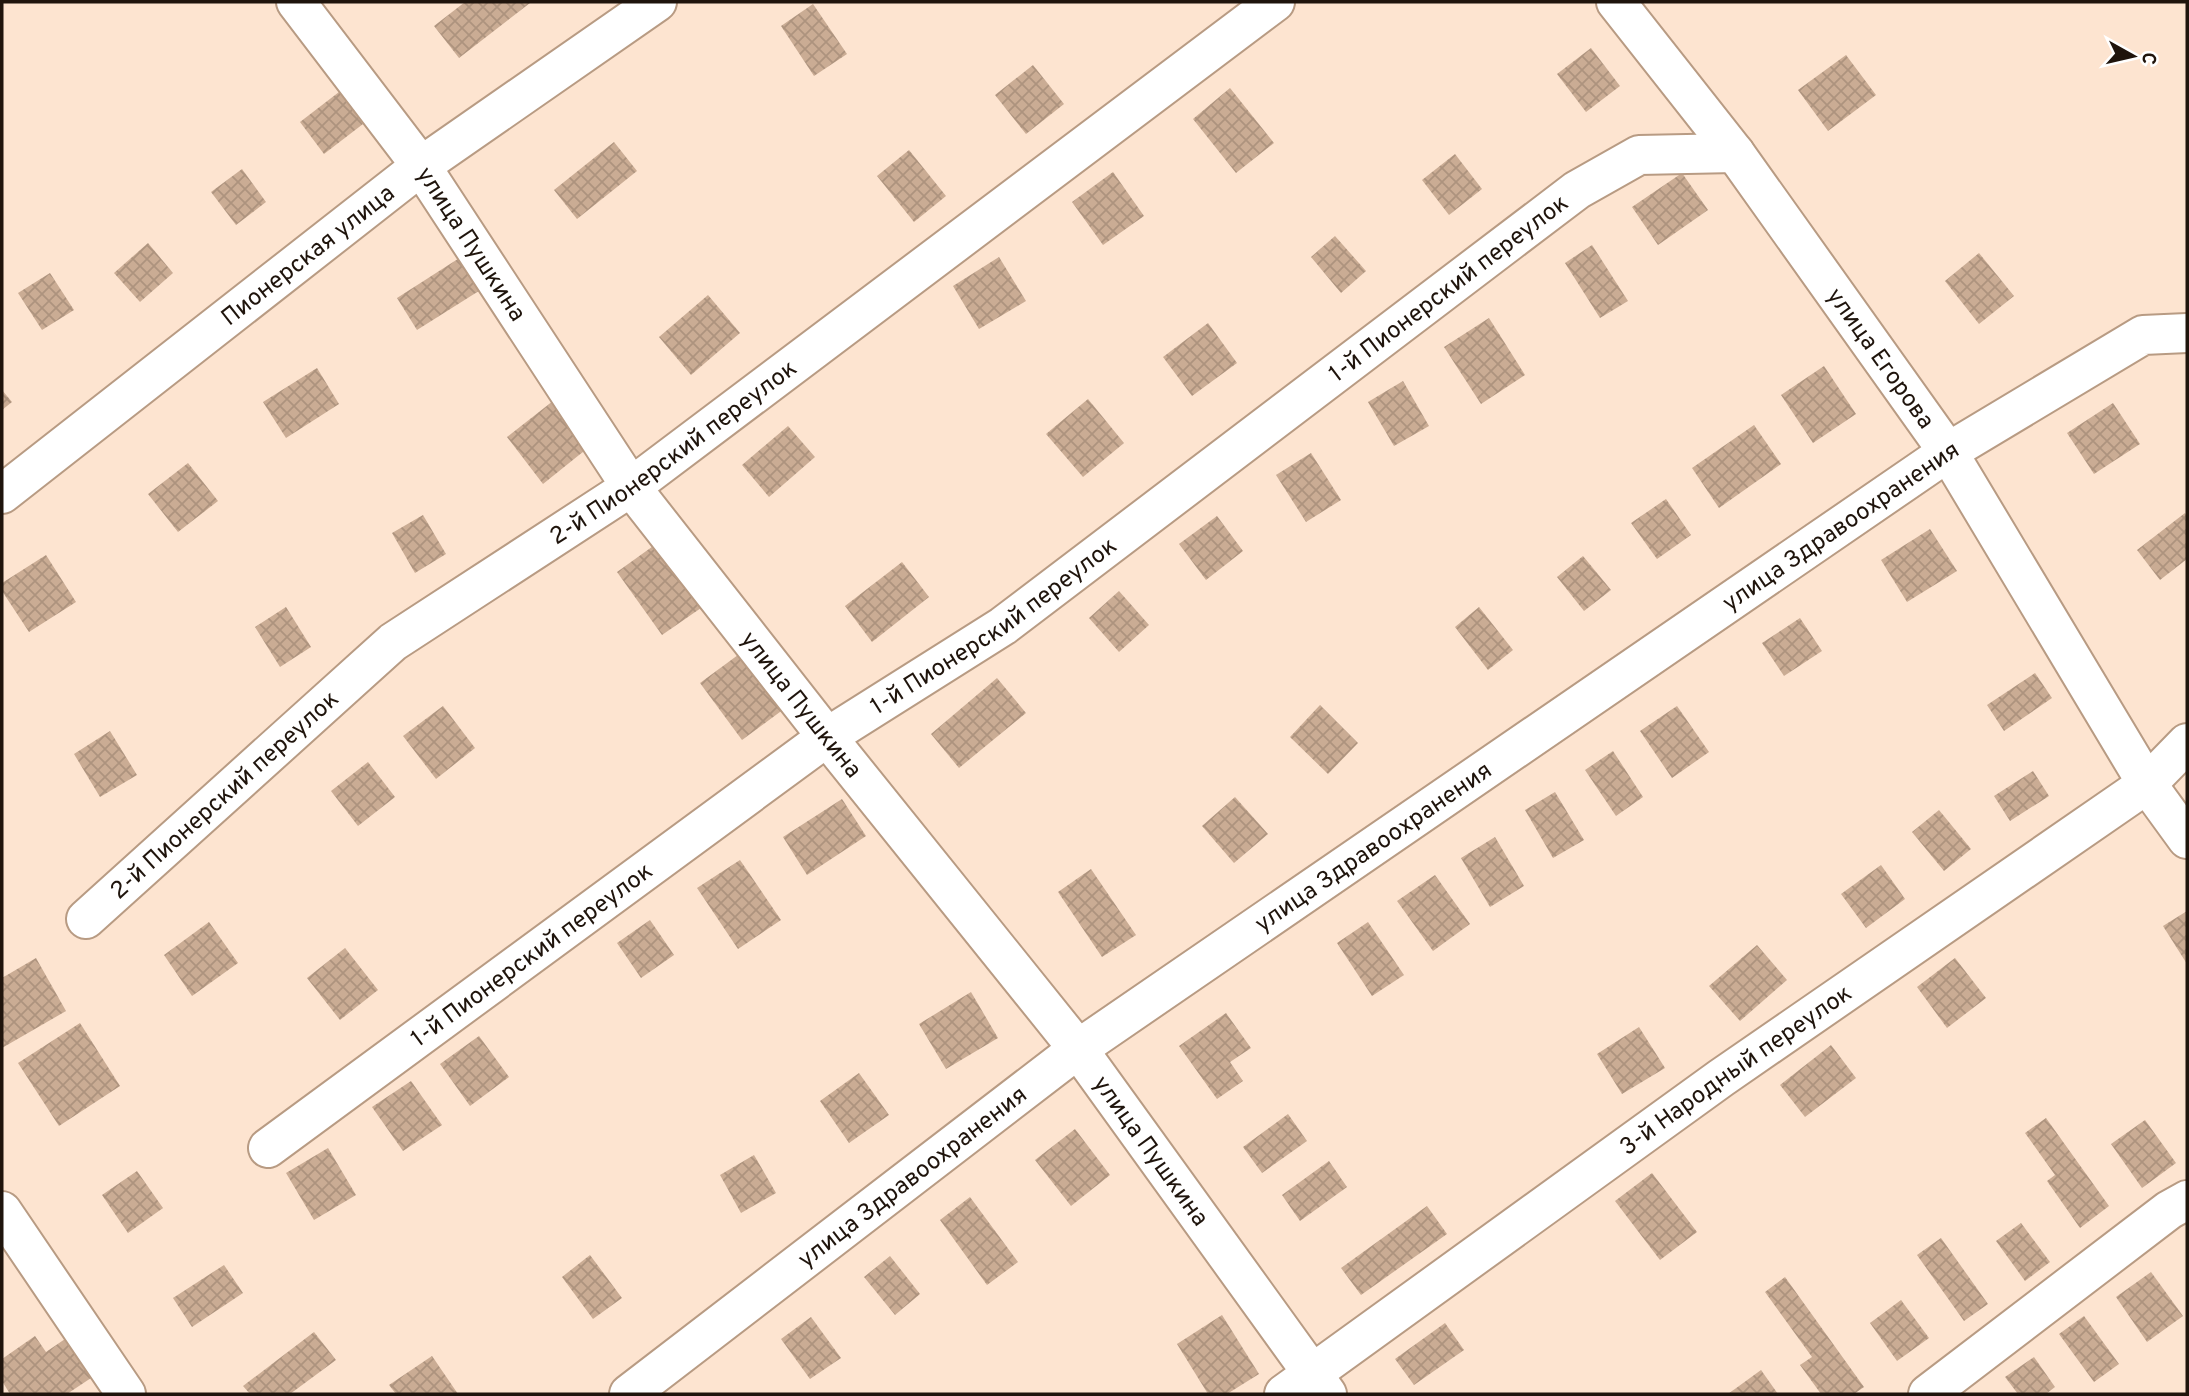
<svg xmlns="http://www.w3.org/2000/svg" width="2189" height="1396" font-family="Overpass,sans-serif">
<defs>
<pattern id="building-cross-hatch" width="8" height="8" patternUnits="userSpaceOnUse" patternTransform="scale(1.75)"><rect width="8" height="8" fill="#caac94"/><path d="M0 0l8 8M0 8l8-8" fill="none" stroke="#ad937e"/></pattern>
</defs>
<rect width="100%" height="100%" fill="#fde4d0"/>
<g fill="url(#building-cross-hatch)">
<path d="M465,2H529L530,3L459,58L434,26Z"/>
<path d="M813,4L847,54L814,76L781,26Z"/>
<path d="M1591,48L1620,86L1586,112L1557,74Z"/>
<path d="M1846,55L1876,95L1828,131L1798,90Z"/>
<path d="M1033,65L1064,104L1026,134L995,95Z"/>
<path d="M1230,88L1274,143L1236,173L1193,119Z"/>
<path d="M339,92L363,124L324,154L300,122Z"/>
<path d="M614,142L637,171L577,219L554,190Z"/>
<path d="M909,150L946,196L914,222L877,176Z"/>
<path d="M1455,154L1482,189L1449,215L1422,180Z"/>
<path d="M242,169L266,202L236,225L211,192Z"/>
<path d="M1113,172L1144,216L1103,245L1072,202Z"/>
<path d="M1682,173L1708,210L1658,245L1632,207Z"/>
<path d="M1335,236L1366,271L1341,293L1311,257Z"/>
<path d="M148,243L173,273L140,302L114,273Z"/>
<path d="M1592,245L1628,301L1600,318L1565,263Z"/>
<path d="M1979,253L2014,296L1979,324L1945,281Z"/>
<path d="M461,257L482,289L417,330L397,298Z"/>
<path d="M999,257L1026,301L979,329L953,286Z"/>
<path d="M50,273L74,310L42,330L18,293Z"/>
<path d="M708,295L740,333L691,375L659,337Z"/>
<path d="M1489,318L1525,375L1481,404L1444,347Z"/>
<path d="M1208,323L1237,363L1192,396L1163,357Z"/>
<path d="M1824,366L1856,414L1813,443L1781,395Z"/>
<path d="M317,368L339,404L286,438L263,402Z"/>
<path d="M1403,381L1429,426L1394,446L1368,402Z"/>
<path d="M2,390L12,402L2,410Z"/>
<path d="M1088,399L1124,443L1083,477L1046,434Z"/>
<path d="M553,401L589,447L543,484L507,437Z"/>
<path d="M2113,403L2140,444L2094,474L2067,433Z"/>
<path d="M1754,425L1781,464L1719,508L1692,468Z"/>
<path d="M788,426L815,457L769,497L742,465Z"/>
<path d="M1311,453L1341,500L1306,522L1276,475Z"/>
<path d="M188,463L218,501L178,532L148,494Z"/>
<path d="M1666,499L1691,535L1657,559L1631,523Z"/>
<path d="M2185,513L2187,516V559L2160,580L2137,550Z"/>
<path d="M423,515L446,554L415,573L392,533Z"/>
<path d="M1217,516L1243,551L1206,580L1179,544Z"/>
<path d="M1930,529L1957,571L1907,602L1881,560Z"/>
<path d="M656,544L701,608L662,635L617,572Z"/>
<path d="M46,555L76,602L29,632L2,591V583Z"/>
<path d="M1583,556L1611,590L1584,611L1557,577Z"/>
<path d="M902,562L929,597L872,642L845,606Z"/>
<path d="M1119,591L1149,625L1119,652L1089,618Z"/>
<path d="M286,607L311,647L280,667L255,627Z"/>
<path d="M1479,607L1513,650L1488,670L1455,627Z"/>
<path d="M1800,618L1822,651L1784,676L1762,643Z"/>
<path d="M742,652L784,709L742,740L700,683Z"/>
<path d="M2035,673L2052,698L2004,731L1987,705Z"/>
<path d="M997,678L1026,713L959,768L931,734Z"/>
<path d="M1320,705L1358,743L1328,774L1290,737Z"/>
<path d="M443,706L475,748L436,779L403,736Z"/>
<path d="M1677,706L1709,752L1672,778L1640,731Z"/>
<path d="M110,731L137,775L100,797L74,754Z"/>
<path d="M1613,751L1643,797L1616,816L1585,770Z"/>
<path d="M368,762L395,797L358,826L331,791Z"/>
<path d="M2033,771L2049,796L2010,821L1994,796Z"/>
<path d="M1555,792L1584,840L1553,858L1525,810Z"/>
<path d="M1235,797L1268,834L1234,863L1202,826Z"/>
<path d="M842,799L866,836L807,875L783,837Z"/>
<path d="M1939,810L1971,849L1944,871L1912,832Z"/>
<path d="M1495,837L1524,886L1490,907L1461,858Z"/>
<path d="M740,860L781,920L738,949L697,888Z"/>
<path d="M1881,865L1905,899L1866,928L1841,894Z"/>
<path d="M1091,869L1136,935L1102,957L1058,892Z"/>
<path d="M1435,875L1470,924L1433,951L1397,901Z"/>
<path d="M2187,911V964L2163,926Z"/>
<path d="M650,920L674,955L641,978L617,943Z"/>
<path d="M209,922L238,963L192,996L164,955Z"/>
<path d="M1368,922L1404,975L1372,996L1337,943Z"/>
<path d="M1757,945L1787,980L1740,1021L1709,986Z"/>
<path d="M345,948L378,990L340,1020L307,978Z"/>
<path d="M36,958L66,1011L2,1048V978Z"/>
<path d="M1955,958L1986,998L1947,1028L1917,987Z"/>
<path d="M971,992L998,1038L946,1069L919,1024Z"/>
<path d="M1226,1013L1251,1048L1230,1062L1243,1081L1217,1099L1179,1046Z"/>
<path d="M80,1023L120,1086L59,1126L18,1063Z"/>
<path d="M1639,1027L1665,1068L1622,1094L1597,1054Z"/>
<path d="M479,1036L509,1077L470,1106L440,1064Z"/>
<path d="M1831,1045L1856,1078L1805,1117L1780,1085Z"/>
<path d="M859,1073L889,1115L849,1143L820,1101Z"/>
<path d="M411,1081L442,1125L403,1151L372,1107Z"/>
<path d="M1288,1114L1307,1141L1262,1173L1243,1147Z"/>
<path d="M2046,1118L2109,1206L2080,1228L2047,1181L2055,1175L2025,1133Z"/>
<path d="M2145,1120L2176,1163L2142,1188L2111,1144Z"/>
<path d="M1075,1129L1110,1175L1071,1206L1035,1160Z"/>
<path d="M328,1148L356,1195L314,1220L286,1173Z"/>
<path d="M754,1155L776,1193L741,1213L720,1175Z"/>
<path d="M1329,1161L1347,1187L1300,1221L1282,1195Z"/>
<path d="M137,1171L163,1208L128,1233L102,1195Z"/>
<path d="M1652,1173L1697,1232L1660,1260L1615,1201Z"/>
<path d="M970,1197L1018,1262L987,1285L940,1220Z"/>
<path d="M1427,1206L1447,1234L1361,1295L1341,1268Z"/>
<path d="M2021,1223L2050,1262L2025,1281L1996,1241Z"/>
<path d="M1941,1238L1988,1304L1964,1321L1917,1255Z"/>
<path d="M590,1255L622,1298L593,1319L562,1277Z"/>
<path d="M890,1256L920,1294L895,1315L864,1277Z"/>
<path d="M224,1265L243,1293L192,1327L173,1298Z"/>
<path d="M2151,1272L2183,1316L2147,1342L2116,1297Z"/>
<path d="M1785,1277L1864,1387L1854,1394H1821L1800,1365L1812,1357L1765,1292Z"/>
<path d="M1901,1300L1929,1338L1897,1361L1870,1323Z"/>
<path d="M1222,1315L1259,1374L1227,1394H1208L1177,1344Z"/>
<path d="M2084,1316L2119,1364L2094,1382L2059,1334Z"/>
<path d="M811,1317L841,1358L810,1379L781,1339Z"/>
<path d="M1445,1323L1464,1350L1414,1385L1395,1359Z"/>
<path d="M314,1332L336,1360L290,1394H250L243,1386Z"/>
<path d="M35,1336L46,1352L65,1339L91,1378L67,1394H10L2,1381V1359Z"/>
<path d="M432,1356L458,1394H396L389,1385Z"/>
<path d="M2034,1357L2055,1387L2046,1394H2018L2005,1377Z"/>
<path d="M1761,1370L1778,1394H1728Z"/>
</g>
<g fill="none" stroke-linecap="round" stroke-linejoin="round">
<g stroke="#b89b83" stroke-width="42">
<g id="minor">
<path id="s1" d="M296,2L421,166L631,487L827,737L1078,1049L1327,1394"/>
<path id="s2" d="M1616,2L1735,153L1948,452L2147,784L2187,839"/>
<path id="s3" d="M2,494L421,166L657,2"/>
<path id="s4" d="M86,919L393,642L631,487L1275,2"/>
<path id="s5" d="M268,1148L827,737L1003,626L1577,190L1639,155L1735,153"/>
<path d="M2,1211L126,1394"/>
<path id="s6" d="M629,1394L1078,1049L1948,452L2143,335L2187,333"/>
<path id="s7" d="M1284,1394L1721,1078L2147,784L2187,743"/>
<path d="M1928,1394L2169,1210L2187,1200"/>
</g>
</g>
<use href="#minor" stroke="#fff" stroke-width="38"/>
</g>
<g text-anchor="middle" stroke-width="7" stroke-linejoin="round" paint-order="stroke">
<g font-size="24" fill="#1f140c" stroke="#fff">
<text dy="8" stroke="none"><textPath href="#s1" startOffset="299">улица Пушкина</textPath></text>
<text dy="8" stroke="none"><textPath href="#s3" startOffset="388">Пионерская улица</textPath></text>
<text dy="8" stroke="none"><textPath href="#s5" startOffset="1461">1-й Пионерский переулок</textPath></text>
<text dy="8" stroke="none"><textPath href="#s2" startOffset="444">улица Егорова</textPath></text>
<text dy="8" stroke="none"><textPath href="#s4" startOffset="752">2-й Пионерский переулок</textPath></text>
<text dy="8" stroke="none"><textPath href="#s6" startOffset="1491">улица Здравоохранения</textPath></text>
<text dy="8" stroke="none"><textPath href="#s5" startOffset="894">1-й Пионерский переулок</textPath></text>
<text dy="8" stroke="none"><textPath href="#s1" startOffset="866">улица Пушкина</textPath></text>
<text dy="8" stroke="none"><textPath href="#s4" startOffset="186">2-й Пионерский переулок</textPath></text>
<text dy="8" stroke="none"><textPath href="#s6" startOffset="924">улица Здравоохранения</textPath></text>
<text dy="8" stroke="none"><textPath href="#s5" startOffset="327">1-й Пионерский переулок</textPath></text>
<text dy="8" stroke="none"><textPath href="#s7" startOffset="556">3-й Народный переулок</textPath></text>
<text dy="8" stroke="none"><textPath href="#s1" startOffset="1433">улица Пушкина</textPath></text>
<text dy="8" stroke="none"><textPath href="#s6" startOffset="357">улица Здравоохранения</textPath></text>
</g>
</g>
<rect width="2189" height="1396" fill="none" stroke="#1f140c" stroke-width="7"/>
<g transform="translate(2133 56) rotate(98)" stroke="#ffffff" stroke-width="5" paint-order="stroke">
<path d="M0-5L12 26L0 18L-12 26Z" fill="#1f140c"/>
<text y="-10" font-size="19" font-weight="bold" text-anchor="middle" fill="#1f140c">С</text>
</g>
</svg>
